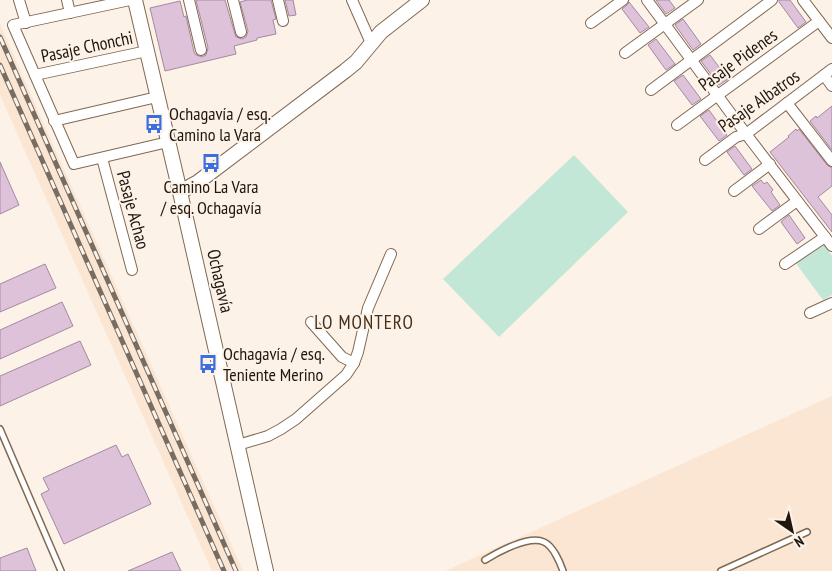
<svg xmlns="http://www.w3.org/2000/svg" width="832" height="571" font-family="'PT Sans Narrow',sans-serif">
<rect width="100%" height="100%" fill="#fdf2e8"/>
<g fill="#fae6d3">
<path d="M0,24L42,120L243,571H212L0,95Z"/>
<path d="M832,396V571H445Z"/>
</g>
<g fill="#c3e7d6">
<path d="M574,155L628,212L499,337L443,279Z"/>
<path d="M823,243L832,256V295L823,300L795,262Z"/>
</g>
<g fill="#dec2da" stroke="#a389a0">
<path d="M196,0H225L235,34L236,37L242,39L246,37L248,31L240,2L247,0H271L276,19L273,20L276,34L257,38V40L234,46L236,54L165,71L150,8L180,1L184,17L186,16L194,52L196,55L202,57L206,55L208,48Z"/>
<path d="M285,0H293L296,15L289,16Z"/>
<path d="M656,0H669L675,8L666,14Z"/>
<path d="M779,0H790L806,22L798,28L779,2Z"/>
<path d="M629,2L649,27L640,33L622,9L627,5Z"/>
<path d="M683,19L701,44L693,50L675,25Z"/>
<path d="M656,39L675,64L666,70L648,45Z"/>
<path d="M710,55L728,79L719,85L701,61Z"/>
<path d="M683,75L701,99L692,105L674,81Z"/>
<path d="M832,106V150L810,121L816,116L817,118Z"/>
<path d="M709,110L727,135L719,141L700,116Z"/>
<path d="M796,129L797,131L799,129L827,165L832,168V186L818,197L832,215V232L770,152L789,137L788,136Z"/>
<path d="M735,146L752,169L744,175L727,152Z"/>
<path d="M0,162L19,205L0,214Z"/>
<path d="M761,180L764,184L767,182L773,190L771,192L780,205L772,211L752,186Z"/>
<path d="M789,215L805,238L797,244L781,222Z"/>
<path d="M45,264L56,288L0,312V284Z"/>
<path d="M62,302L73,326L0,359V330Z"/>
<path d="M80,341L91,365L0,406V376Z"/>
<path d="M116,445L122,457L128,454L151,504L64,544L41,494L49,490L43,478Z"/>
<path d="M27,548L36,571H0V558Z"/>
<path d="M172,552L181,571H128Z"/>
</g>
<g fill="none" stroke-linecap="round" stroke-linejoin="round">
<g stroke="#806952" stroke-width="8">
<g id="lane">
<path d="M0,429L61,571"/>
<path d="M485,560C498,552 529,535 544,542C553,546 560,562 563,571"/>
<path d="M721,571L807,532"/>
</g>
</g>
<g stroke="#806952" stroke-width="12">
<g id="street">
<path d="M19,0L26,23"/>
<path d="M67,0L70,13"/>
<path d="M130,0L13,25L74,164L168,142"/>
<path d="M189,0L201,50"/>
<path d="M233,0L241,32"/>
<path d="M278,0L283,21"/>
<path d="M352,0L371,43"/>
<path d="M647,0L746,134L832,246"/>
<path d="M803,0L832,38"/>
<path d="M591,23L623,0"/>
<path d="M625,53L698,0"/>
<path d="M35,75L147,51"/>
<path d="M824,75L832,86"/>
<path d="M651,90L772,0"/>
<path d="M787,103L832,161"/>
<path d="M54,121L157,97"/>
<path d="M677,125L819,21"/>
<path d="M102,158L132,270"/>
<path d="M705,160L736,137L746,134L832,69"/>
<path d="M734,191L770,164"/>
<path d="M759,229L797,201"/>
<path d="M785,264L825,237"/>
<path d="M810,313L832,303"/>
<path d="M311,322L342,357L354,363"/>
<path d="M238,445L268,436L281,429L296,419L346,375L354,363L358,352L368,308L391,254"/>
</g>
</g>
<g stroke="#806952" stroke-width="16">
<g id="secondary">
<path d="M135,0L180,192L266,571"/>
<path d="M180,192L198,182L345,71L356,62L381,32L422,0"/>
</g>
</g>
<use href="#lane" stroke="#fff" stroke-width="5"/>
<use href="#street" stroke="#fff" stroke-width="10"/>
<use href="#secondary" stroke="#fff" stroke-width="14"/>
<g stroke="#776d63" stroke-width="5">
<g id="rail">
<path d="M0,37L236,571"/>
<path d="M0,65L224,571"/>
</g>
</g>
<use href="#rail" stroke="#fdf2e8" stroke-width="3" stroke-dasharray="9" stroke-linecap="butt"/>
</g>
<defs>
<g id="bus-bare" transform="scale(1.5)"><path d="M-5-6H5V4H4V6H2V4H-2V6H-4V4H-5ZM-3.5-4V0h7V-4ZM-3.5 1.2v1.5H-2V1.2ZM2 1.2v1.5H3.5V1.2Z" fill="#3b6fdf" stroke="#fdf2e8" stroke-width="2.5" paint-order="stroke"/></g>
</defs>
<g fill-rule="evenodd">
<use href="#bus-bare" x="154" y="124"/>
<use href="#bus-bare" x="211" y="163"/>
<use href="#bus-bare" x="208" y="364"/>
</g>
<g text-anchor="middle" stroke-width="4" stroke-linejoin="round" paint-order="stroke">
<g font-size="18" fill="#20160d" stroke="#fdf2e8">
<text transform="translate(87 47) rotate(-12)" y="6">Pasaje Chonchi</text>
<text transform="translate(738 60) rotate(-36)" y="6">Pasaje Pidenes</text>
<text transform="translate(759 101) rotate(-35)" y="6">Pasaje Albatros</text>
<text transform="translate(133 210) rotate(75)" y="6">Pasaje Achao</text>
<text transform="translate(220 281) rotate(77)" y="6">Ochagavía</text>
</g>
<g font-size="18" fill="#20160d" stroke="#fdf2e8" text-anchor="start">
<text x="169" y="120">Ochagavía / esq.<tspan x="169" dy="21">Camino la Vara</tspan></text>
<text x="211" y="193" text-anchor="middle">Camino La Vara<tspan x="211" dy="21">/ esq. Ochagavía</tspan></text>
<text x="223" y="360">Ochagavía / esq.<tspan x="223" dy="21">Teniente Merino</tspan></text>
</g>
<g font-size="19" letter-spacing="1" fill="#45301b" stroke="#fdf2e8">
<text x="364" y="329">LO MONTERO</text>
</g>
</g>
<g transform="translate(792 531) rotate(146)" stroke="#fdf2e8" stroke-width="4" paint-order="stroke">
<path d="M0-4L9 19L0 12L-9 19Z" fill="#20160d"/>
<text y="-8" font-size="14" font-weight="bold" text-anchor="middle" fill="#20160d">N</text>
</g>
</svg>
